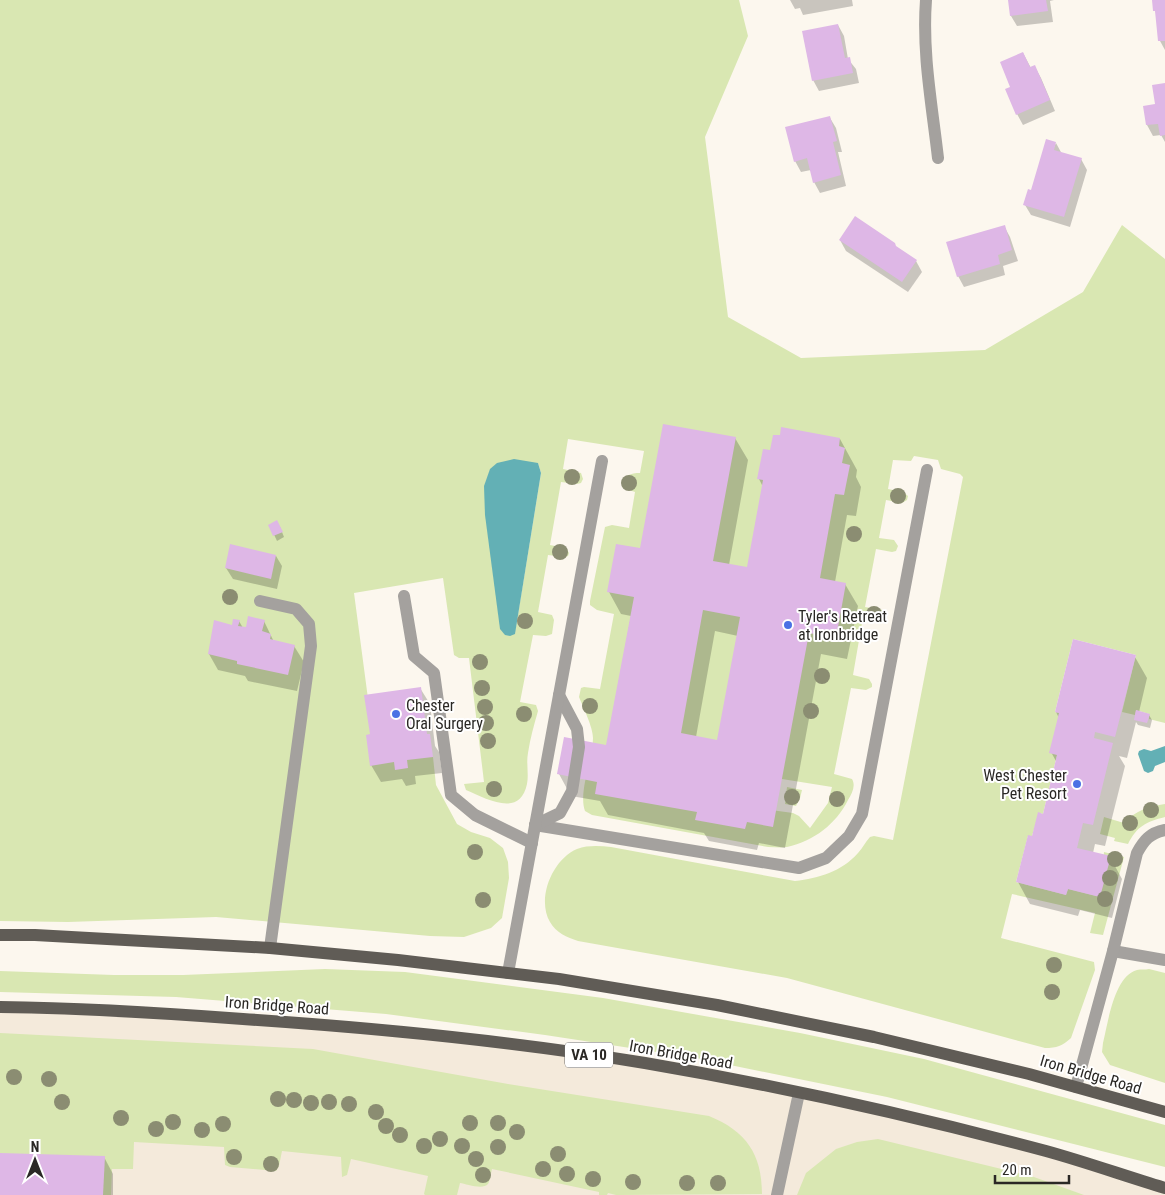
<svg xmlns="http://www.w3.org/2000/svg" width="1165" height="1195" font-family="'Roboto Condensed',sans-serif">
<rect width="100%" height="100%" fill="#fcf7ee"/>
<path fill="#f4eadb" d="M0,1009L178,1014L512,1044L799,1093L1049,1152L1165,1190V1195H0Z"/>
<g fill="#d9e7b2" fill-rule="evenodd">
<path d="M0,0H739L748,36L705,137L728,317L801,358L985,350L1083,292L1122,225L1165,259V723L1149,719V714L1136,710L1135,715L1122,712L1136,655L1073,639L1055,712L1059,713L1057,755L1043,814L1039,813L1032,836H1028L1016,882L1066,895L1068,889L1100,897L1104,852L1124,857L1103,935L1090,933L1095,913L1012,894L1001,938L1094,962L1095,970L1071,1038C1062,1046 1057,1048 1045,1048L787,978L578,941C567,937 556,933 550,922C536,898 553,859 577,849C588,845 600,846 611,847L795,881C819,878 841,872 858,853C863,848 865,842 870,837L874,836L893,840L963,477L960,474L941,469L938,460L914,456L911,461L893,460L888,489L903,492L908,496L907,500L902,503L886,500L879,538L894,540L898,546L896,551L892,552L876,549L865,607L883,610L885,617L881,620L863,617L853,675L869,679L872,684V687L866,690L851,688L834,774L852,779C856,786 852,793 848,800C836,824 814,841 787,847C781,848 774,847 768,847L592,815L585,811C578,792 593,759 593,738C593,727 583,707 579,697L581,688L584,687L600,689L614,614L597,610L590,605V601L605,527L612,525L629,528L635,492L626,489L623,485C623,475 631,473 640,473L644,451L568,439L563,469L581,473L583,479L581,483L577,484L561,482L550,545L566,548L569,553L568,556L565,557L548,555L538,612L552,615L554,620L552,634L546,636L533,635L520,702L536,705L538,711C534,725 530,739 528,753C526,763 529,774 527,784C520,818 487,799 466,790L464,784L484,782L469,658H459L454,655L443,578L354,593L376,759L429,754L433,757L436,785L457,824L471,832L490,838L503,848L508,862L509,878L502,918L491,928L464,937L430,936L216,917L68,922L0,921ZM538,463L541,473L515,633ZM779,776L782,779L832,787L828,803L810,828L799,816L793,813L771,810Z"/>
<path d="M787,787L802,790L800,798L796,806L785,804Z"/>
<path d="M1165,804V817C1146,822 1137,826 1128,844L1114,841L1115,838L1100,834L1104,817L1124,823C1135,811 1149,806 1165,804Z"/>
<path d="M325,969L405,972L603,998L800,1033L924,1059L1165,1125V1167L887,1097L696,1058L545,1035L386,1014L176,997L0,992V971L114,975H183Z"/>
<path d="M1149,969L1165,973V1083L1110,1065L1102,1052L1103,1043C1108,1023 1114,976 1137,970C1141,969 1145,970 1149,969Z"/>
<path d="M0,1033L313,1049L508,1084L709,1116C746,1131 762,1154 762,1194L616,1195L608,1193L607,1195H599V1192L492,1169C491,1173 490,1181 488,1184C483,1190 466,1184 460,1183L457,1195H425L424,1194L428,1176L351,1159L347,1175L342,1177L341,1157L282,1151L279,1166L276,1171L230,1167L225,1165L224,1147L134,1142L133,1169H112L111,1195H0Z"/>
<path d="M878,1139L1034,1177L1084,1195H797L806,1173L836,1149L857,1142Z"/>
</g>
<g fill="#63b0b5">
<path d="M514,459L538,463L541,473L515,634L510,636L505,635L500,629L485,515L484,486L490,469L497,463Z"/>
<path d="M1165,746V762L1155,766L1153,771L1148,773L1144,771L1138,754L1139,751L1144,749L1151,751Z"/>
</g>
<g fill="#0003" fill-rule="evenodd">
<path d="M790,0H852L853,6L803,15L800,8L795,9Z"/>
<path d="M1009,0H1054L1050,1L1053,22L1017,26L1011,16Z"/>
<path d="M1154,0H1165V50L1160,41Z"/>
<path d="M838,25L844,36L848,59L856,69L859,83L819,91L813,80Z"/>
<path d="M1023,53L1031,68L1035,67L1041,78L1055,111L1023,125L1017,114L1012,87Z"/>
<path d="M1165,85V142L1161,135L1153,136L1147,125L1144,107L1157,105Z"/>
<path d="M830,118L836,128L842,152H838L846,186L820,193L814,182L811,170L801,172L795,161Z"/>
<path d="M1056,143L1062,154L1081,159L1087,170L1070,227L1031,215L1025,205Z"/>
<path d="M1004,226L1010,237L1018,261L1003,266L1005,275L964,287L958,276Z"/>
<path d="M840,240L897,249L916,261L922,272L908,292L846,251Z"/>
<path d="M735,438L748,460L729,565L748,568L763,487L759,479L771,452L840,439L857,470L856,477L861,487L856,516L847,515L835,582L845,584L858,606L847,659L821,654L785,848L759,843L757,850L709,841L704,833L608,815L600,801L571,796L559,774L607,746L631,616L621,614L609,592L641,549ZM715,631L738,636L718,741L696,737Z"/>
<path d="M270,526L280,527L284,537L277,541Z"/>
<path d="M276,556L282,566L277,589L233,579L226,568Z"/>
<path d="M239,621L243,628L264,621L274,642L294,646L304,662L297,691L248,681L245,676L218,670L209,654Z"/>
<path d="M1135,657L1147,678L1139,712L1149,715L1152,720L1150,728L1138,725L1136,722L1127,758L1119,756L1125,766L1105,846L1095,844L1093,853L1110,857L1122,879L1112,918L1080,910L1078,916L1030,904L1018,882L1033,838L1044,815L1057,763L1051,752L1059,718L1056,712Z"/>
<path d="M420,688L430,704L435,746L439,752L442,773L415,776L416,784L406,786L402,779L381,782L371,765V735Z"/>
<path d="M0,1154L104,1157L113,1174V1195H0Z"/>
</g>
<g fill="#deb7e6" fill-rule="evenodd">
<path d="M1008,0H1046L1048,11L1010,16Z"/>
<path d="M1152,0H1165V41H1158L1155,11H1153Z"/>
<path d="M838,24L845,58L850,57L853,73L812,81L802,31Z"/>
<path d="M1023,52L1030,67L1035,65L1050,100L1016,115L1005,89L1010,87L1000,62Z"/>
<path d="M1165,83V135L1160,136L1158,124L1146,125L1143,106L1155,104L1152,85Z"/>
<path d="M830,116L837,141L833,142L841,175L813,183L807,158L794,162L785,127Z"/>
<path d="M1046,139L1056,142L1054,150L1082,158L1064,217L1023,205L1028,189L1031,190Z"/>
<path d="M855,216L895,243L896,246L917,260L902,282L839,240Z"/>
<path d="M1005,225L1012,250L998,255L1000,264L957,277L946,242Z"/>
<path d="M663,424L736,437L713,561L747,567L763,480L757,479L763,449L770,450L773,435H780L781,427L840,438L839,446L845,448L842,463L850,465L844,495L835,494L820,578L846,583L836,638L809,633L773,827L747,822L745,829L695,820L697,812L595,794L597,782L557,774L564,737L606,745L634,597L607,592L616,544L640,548ZM703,610L740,617L717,740L681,733Z"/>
<path d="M277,520L283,532L273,536L268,525Z"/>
<path d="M230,544L276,555L271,579L225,568Z"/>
<path d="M248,616L265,620L262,631L271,634L270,639L295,645L288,675L237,664V661L208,654L214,620L232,625L233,619L240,620L238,626L246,627Z"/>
<path d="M1073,639L1136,655L1115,737L1095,732L1094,738L1113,743L1093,825L1083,823L1077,848L1111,856L1100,897L1068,889L1066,895L1016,882L1028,835L1032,836L1038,812L1043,814L1057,755L1049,753L1059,713L1055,712Z"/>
<path d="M421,687L427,734H430L433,757L407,760L408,768L395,770L394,762L370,766L366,735L370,734L364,695Z"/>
<path d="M1136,710L1150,714L1147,723L1134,720Z"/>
<path d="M0,1153L105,1156L103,1195H0Z"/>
</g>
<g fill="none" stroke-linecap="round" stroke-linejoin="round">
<g stroke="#a4a19e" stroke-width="12">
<path d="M404,596L414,656L434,673L451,795L475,815L532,843"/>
<path d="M260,601L296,609L309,624L311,646L270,948"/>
<path d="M535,825L799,868L826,858L849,836L862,814L927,470"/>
<path d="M535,825L560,813L572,791L579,747L577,729L559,695"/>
<path d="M1113,951L1165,960"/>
<path d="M508,973L602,461"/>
<path d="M1076,1087L1113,951L1137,853C1144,840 1150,833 1165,830"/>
<path d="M777,1195L799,1093"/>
</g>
<path stroke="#a4a19e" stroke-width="12" d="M926,0C922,53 932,105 938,158"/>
<g stroke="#605c56" stroke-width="12">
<path d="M0,935H35L270,948L398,960L559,979L717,1005L874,1037L1029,1074L1165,1112"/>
<path d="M0,1007C81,1008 163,1013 243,1019C378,1028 512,1041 645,1063C780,1086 914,1116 1046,1151C1086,1162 1125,1176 1165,1188"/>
</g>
</g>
<g fill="#8b8d72">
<circle cx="572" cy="477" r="8"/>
<circle cx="629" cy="483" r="8"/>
<circle cx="898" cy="496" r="8"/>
<circle cx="854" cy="534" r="8"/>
<circle cx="560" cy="552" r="8"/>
<circle cx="230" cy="597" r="8"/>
<circle cx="874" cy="614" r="8"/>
<circle cx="525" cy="621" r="8"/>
<circle cx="480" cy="662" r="8"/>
<circle cx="822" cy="676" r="8"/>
<circle cx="482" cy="688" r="8"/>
<circle cx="590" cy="706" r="8"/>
<circle cx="485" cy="707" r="8"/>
<circle cx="811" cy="711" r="8"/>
<circle cx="524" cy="714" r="8"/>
<circle cx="486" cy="723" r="8"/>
<circle cx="488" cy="741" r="8"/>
<circle cx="494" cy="789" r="8"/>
<circle cx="792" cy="797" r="8"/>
<circle cx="837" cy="799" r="8"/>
<circle cx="1151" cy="810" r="8"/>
<circle cx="1130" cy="823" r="8"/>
<circle cx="475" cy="852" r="8"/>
<circle cx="1115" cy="859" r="8"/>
<circle cx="1110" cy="878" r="8"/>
<circle cx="1105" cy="899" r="8"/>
<circle cx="483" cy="900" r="8"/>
<circle cx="1054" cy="965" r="8"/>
<circle cx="1052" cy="992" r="8"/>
<circle cx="14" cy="1077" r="8"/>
<circle cx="49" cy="1079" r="8"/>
<circle cx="278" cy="1099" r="8"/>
<circle cx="294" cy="1100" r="8"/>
<circle cx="62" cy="1102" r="8"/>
<circle cx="329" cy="1102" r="8"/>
<circle cx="311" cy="1103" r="8"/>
<circle cx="349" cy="1104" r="8"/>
<circle cx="376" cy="1112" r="8"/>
<circle cx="121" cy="1118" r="8"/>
<circle cx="173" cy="1122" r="8"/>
<circle cx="470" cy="1123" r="8"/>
<circle cx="498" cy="1123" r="8"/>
<circle cx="223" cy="1124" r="8"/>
<circle cx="386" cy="1126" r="8"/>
<circle cx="156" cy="1129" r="8"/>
<circle cx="202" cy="1130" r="8"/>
<circle cx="517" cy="1132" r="8"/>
<circle cx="400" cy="1135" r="8"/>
<circle cx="440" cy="1139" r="8"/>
<circle cx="424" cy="1146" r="8"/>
<circle cx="462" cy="1146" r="8"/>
<circle cx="498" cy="1147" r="8"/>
<circle cx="558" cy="1154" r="8"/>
<circle cx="234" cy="1157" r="8"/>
<circle cx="476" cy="1159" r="8"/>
<circle cx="271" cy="1164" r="8"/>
<circle cx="543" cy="1169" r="8"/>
<circle cx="567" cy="1174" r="8"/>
<circle cx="483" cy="1175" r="8"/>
<circle cx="593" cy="1179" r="8"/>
<circle cx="633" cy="1182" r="8"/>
<circle cx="687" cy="1183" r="8"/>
<circle cx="718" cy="1183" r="8"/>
</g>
<g fill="#4a71e4" stroke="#fff" stroke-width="2">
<circle cx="788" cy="625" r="5"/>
<circle cx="396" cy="714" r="5"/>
<circle cx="1077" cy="784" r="5"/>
</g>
<g text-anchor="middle" stroke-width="4" stroke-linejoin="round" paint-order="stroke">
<rect fill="#fff" stroke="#6a6866" stroke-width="1" x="565" y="1042.5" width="48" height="25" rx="4"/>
<g font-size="15" font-weight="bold" fill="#2a2825">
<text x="589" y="1060">VA 10</text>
</g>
<g font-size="16" fill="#2a2825" stroke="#fff" text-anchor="start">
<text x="798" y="622">Tyler's Retreat<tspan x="798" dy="18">at Ironbridge</tspan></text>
<text x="406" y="711">Chester<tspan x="406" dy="18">Oral Surgery</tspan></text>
<text x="1067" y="781" text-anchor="end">West Chester<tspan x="1067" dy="18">Pet Resort</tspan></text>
</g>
<g font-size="16" fill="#2a2825" stroke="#fff">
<text transform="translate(277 1005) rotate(4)" y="6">Iron Bridge Road</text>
<text transform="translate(681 1054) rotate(10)" y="6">Iron Bridge Road</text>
<text transform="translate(1091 1074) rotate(16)" y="6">Iron Bridge Road</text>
</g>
</g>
<g transform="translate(35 1160)" stroke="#ffffff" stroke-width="4" paint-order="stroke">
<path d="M0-4L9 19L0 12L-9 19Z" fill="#2a2825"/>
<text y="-8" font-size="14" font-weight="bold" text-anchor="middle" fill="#2a2825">N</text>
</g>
<path d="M995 1175v8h74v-8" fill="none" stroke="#2a2825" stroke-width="2.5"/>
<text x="1002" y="1175" font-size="15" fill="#2a2825" stroke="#ffffff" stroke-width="4" paint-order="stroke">20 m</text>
</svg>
